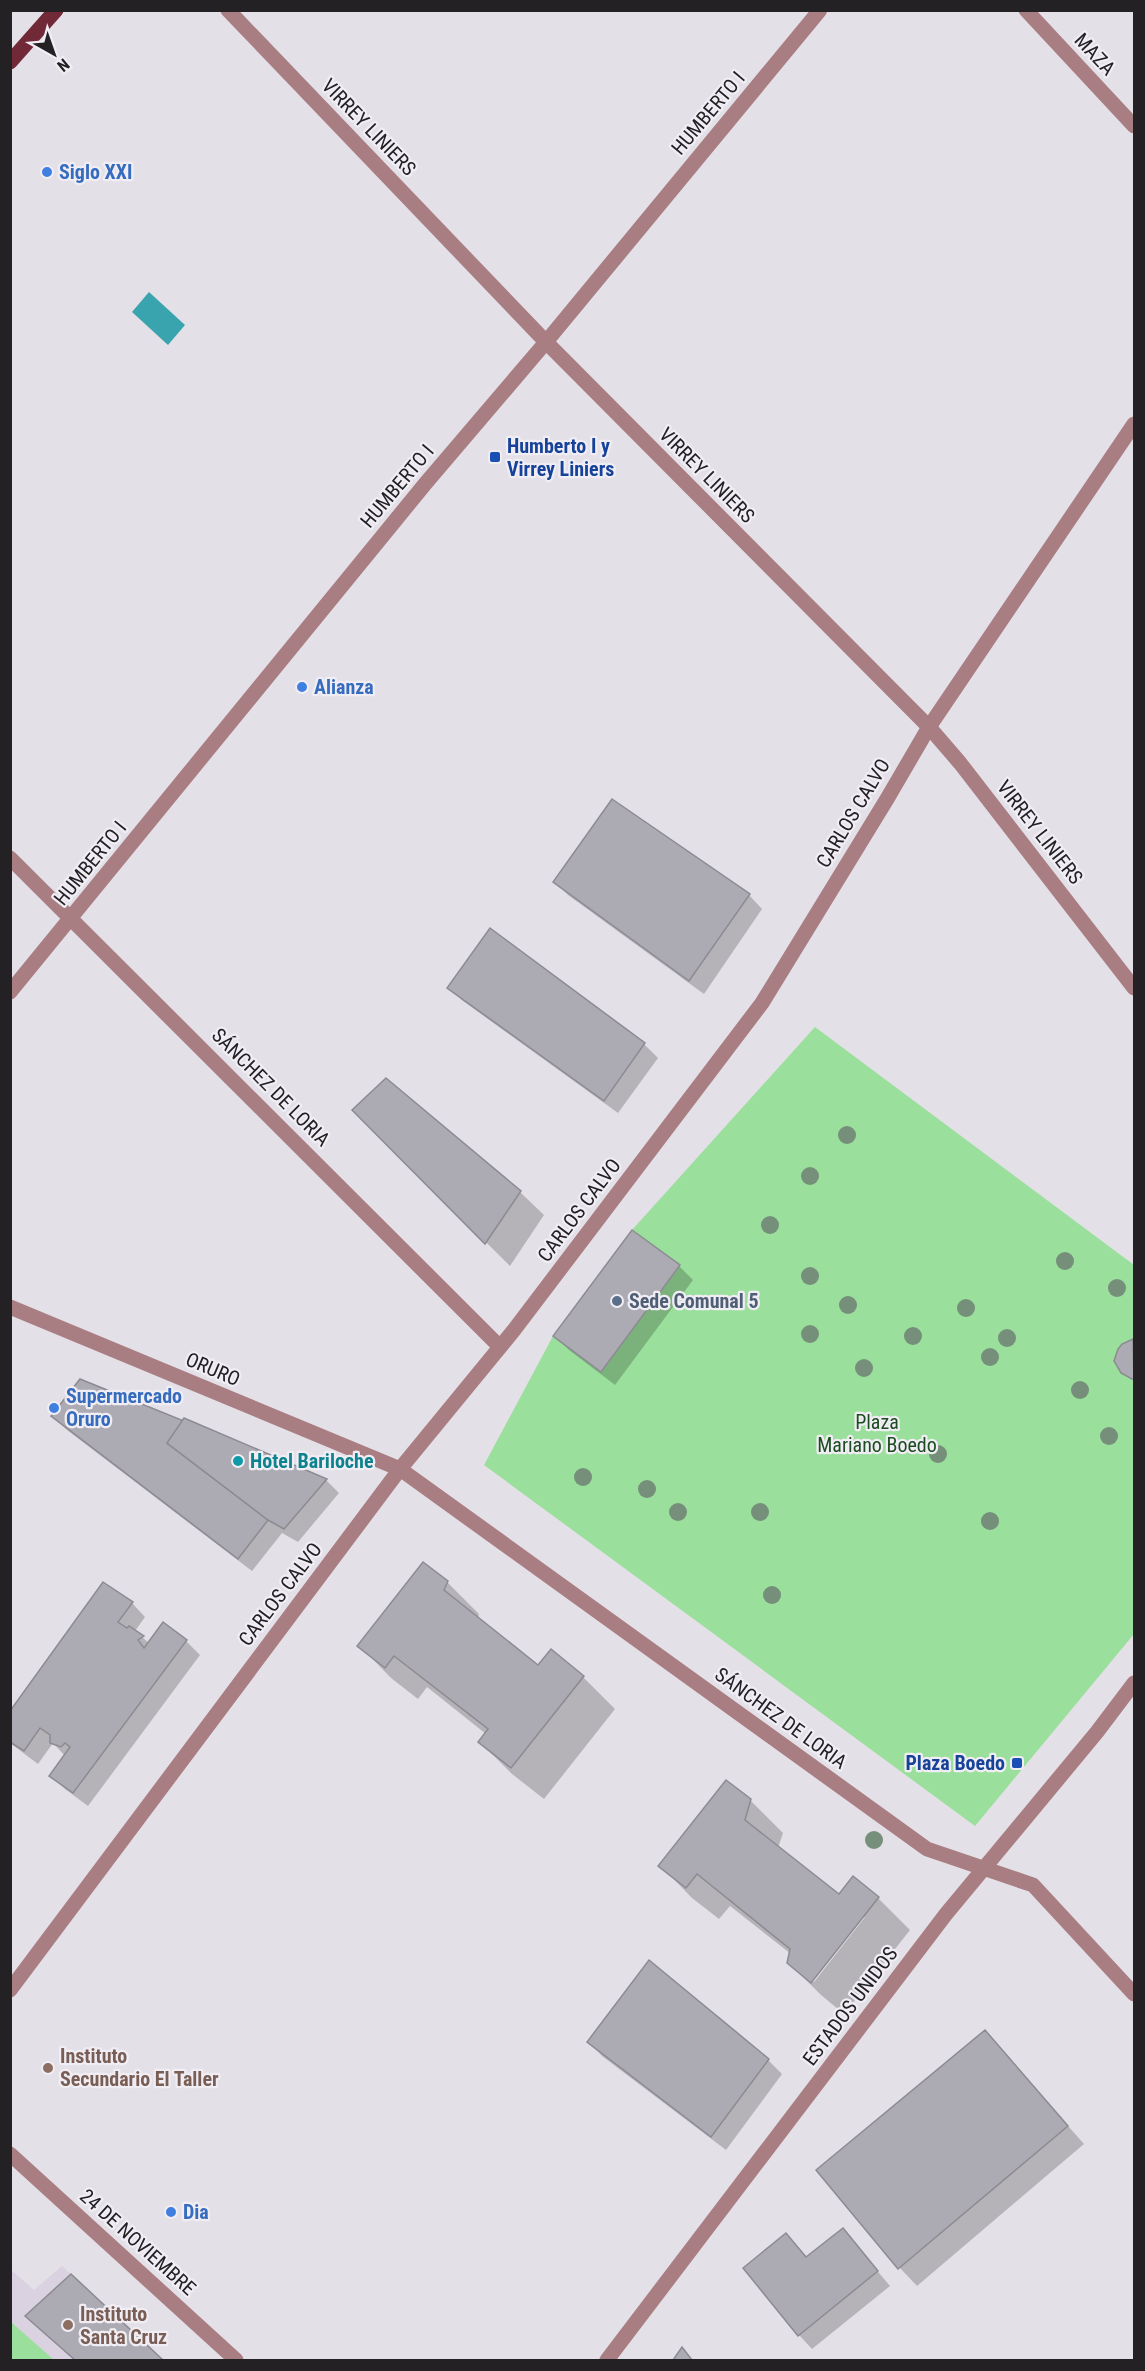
<svg xmlns="http://www.w3.org/2000/svg" width="1145" height="2371" font-family="'Roboto Condensed',sans-serif">
<rect width="100%" height="100%" fill="#e4e0e7"/>
<path fill="#dad2e0" d="M62,2266L163,2360H11L10,2269L34,2290Z"/>
<g fill="#9adf9c">
<path d="M815,1027L1134,1265V1634L975,1826L484,1465L553,1336L601,1372L680,1265L632,1230Z"/>
<path d="M11,2322L54,2360H11Z"/>
</g>
<path fill="#39a4ae" d="M149,292L185,325L168,345L132,312Z"/>
<g fill="#0003" fill-rule="evenodd">
<path d="M555,882L749,895L762,909L704,994L568,895Z"/>
<path d="M449,988L644,1044L658,1058L618,1113L463,1001Z"/>
<path d="M377,1134L520,1192L544,1215L510,1266Z"/>
<path d="M633,1232L679,1266L693,1280L615,1385L569,1350L555,1336Z"/>
<path d="M1134,1341V1379L1122,1372V1345Z"/>
<path d="M53,1416L326,1480L339,1493L298,1542L282,1533L252,1571L67,1430Z"/>
<path d="M447,1582L479,1614L478,1619L539,1667L583,1677L615,1709L544,1799L512,1774L480,1742L486,1734L427,1687L418,1699L391,1678L359,1645Z"/>
<path d="M132,1603L145,1617L135,1631L149,1643L186,1641L200,1655L88,1806L65,1789L51,1775L65,1756L53,1743L38,1764L10,1743V1713Z"/>
<path d="M750,1800L783,1833L778,1848L840,1896L878,1898L910,1930L844,2014L821,1995L789,1963L791,1954L730,1906L719,1919L692,1898L660,1865ZM861,1917H865L814,1982L811,1980Z"/>
<path d="M985,2032L1084,2144L917,2286L900,2268L818,2170Z"/>
<path d="M589,2042L768,2060L782,2074L726,2150L602,2056Z"/>
<path d="M843,2230L890,2286L812,2349L799,2335L786,2235L808,2258Z"/>
<path d="M71,2276L161,2360H75L41,2330Z"/>
</g>
<g fill="#acaab2" stroke="#8c8b92" stroke-width="1.5">
<path d="M612,799L750,894L689,981L553,882Z"/>
<path d="M490,928L645,1043L604,1101L447,988Z"/>
<path d="M386,1078L521,1191L485,1244L352,1110Z"/>
<path d="M632,1230L680,1265L601,1372L553,1336Z"/>
<path d="M1133,1339L1134,1379H1132L1121,1373L1114,1361L1118,1349L1122,1344Z"/>
<path d="M80,1379L184,1421L167,1443L268,1520L238,1559L51,1416Z"/>
<path d="M184,1418L327,1479L284,1529L268,1520L167,1443Z"/>
<path d="M423,1562L448,1581L444,1590L538,1665L551,1649L584,1676L511,1768L478,1742L488,1729L394,1656L385,1668L357,1646Z"/>
<path d="M103,1582L133,1602L118,1622L127,1628L129,1626L144,1636L138,1640L144,1648L163,1622L187,1640L73,1793L49,1776L70,1747L65,1743L61,1747L50,1743V1735L40,1728L24,1751L10,1742V1711Z"/>
<path d="M726,1780L751,1799L745,1820L839,1894L853,1876L879,1897L811,1983L787,1963L790,1949L697,1874L686,1888L658,1866Z"/>
<path d="M649,1960L769,2059L711,2137L587,2042Z"/>
<path d="M985,2030L1068,2126L898,2269L816,2170Z"/>
<path d="M843,2228L878,2271L798,2336L743,2268L786,2233L806,2257Z"/>
<path d="M71,2274L163,2360H75L25,2316Z"/>
<path d="M682,2347L692,2360H673Z"/>
</g>
<g fill="none" stroke-linecap="round" stroke-linejoin="round">
<g stroke="#a97e83" stroke-width="15">
<path d="M228,10L546,342L929,727L960,763L1134,988"/>
<path d="M1026,10L1134,126"/>
<path d="M10,858L500,1347"/>
<path d="M10,992L425,484L546,342L820,10"/>
<path d="M10,1307L400,1469L927,1849L1033,1885L1134,1994"/>
<path d="M10,1990L400,1469L514,1330L762,1003L887,799L929,727L1134,424"/>
<path d="M10,2154L236,2360"/>
<path d="M607,2360L946,1914L1097,1732L1134,1683"/>
</g>
<path stroke="#712938" stroke-width="15" d="M10,62L56,10"/>
</g>
<g fill="#768f7a">
<circle cx="847" cy="1135" r="9"/>
<circle cx="810" cy="1176" r="9"/>
<circle cx="770" cy="1225" r="9"/>
<circle cx="1065" cy="1261" r="9"/>
<circle cx="810" cy="1276" r="9"/>
<circle cx="1117" cy="1288" r="9"/>
<circle cx="848" cy="1305" r="9"/>
<circle cx="966" cy="1308" r="9"/>
<circle cx="810" cy="1334" r="9"/>
<circle cx="913" cy="1336" r="9"/>
<circle cx="1007" cy="1338" r="9"/>
<circle cx="990" cy="1357" r="9"/>
<circle cx="864" cy="1368" r="9"/>
<circle cx="1080" cy="1390" r="9"/>
<circle cx="1109" cy="1436" r="9"/>
<circle cx="938" cy="1454" r="9"/>
<circle cx="583" cy="1477" r="9"/>
<circle cx="647" cy="1489" r="9"/>
<circle cx="678" cy="1512" r="9"/>
<circle cx="760" cy="1512" r="9"/>
<circle cx="990" cy="1521" r="9"/>
<circle cx="772" cy="1595" r="9"/>
<circle cx="874" cy="1840" r="9"/>
</g>
<g fill="#3f7fe0" stroke="#f1edf4" stroke-width="2">
<circle cx="47" cy="172" r="6"/>
<circle cx="302" cy="687" r="6"/>
<circle cx="54" cy="1408" r="6"/>
<circle cx="171" cy="2212" r="6"/>
</g>
<g fill="#1a4fb4" stroke="#f1edf4" stroke-width="2">
<rect x="489" y="451" width="12" height="12" rx="3"/>
<rect x="1011" y="1757" width="12" height="12" rx="3"/>
</g>
<circle fill="#5c6f8a" stroke="#f1edf4" stroke-width="2" cx="617" cy="1301" r="6"/>
<circle fill="#0f9aa8" stroke="#f1edf4" stroke-width="2" cx="238" cy="1461" r="6"/>
<g fill="#8d6e63" stroke="#f1edf4" stroke-width="2">
<circle cx="48" cy="2068" r="6"/>
<circle cx="68" cy="2325" r="6"/>
</g>
<g text-anchor="middle" stroke-width="4.5" stroke-linejoin="round" paint-order="stroke">
<g font-size="20" fill="#232124" stroke="#f1edf4">
<text transform="translate(1095 54) rotate(47)" y="7">MAZA</text>
<text transform="translate(708 113) rotate(-50)" y="7">HUMBERTO I</text>
<text transform="translate(369 127) rotate(46)" y="7">VIRREY LINIERS</text>
<text transform="translate(707 475) rotate(45)" y="7">VIRREY LINIERS</text>
<text transform="translate(397 486) rotate(-50)" y="7">HUMBERTO I</text>
<text transform="translate(853 813) rotate(-59)" y="7">CARLOS CALVO</text>
<text transform="translate(1040 832) rotate(52)" y="7">VIRREY LINIERS</text>
<text transform="translate(90 863) rotate(-51)" y="7">HUMBERTO I</text>
<text transform="translate(271 1087) rotate(45)" y="7">SÁNCHEZ DE LORIA</text>
<text transform="translate(579 1210) rotate(-53)" y="7">CARLOS CALVO</text>
<text transform="translate(213 1369) rotate(23)" y="7">ORURO</text>
<text transform="translate(280 1594) rotate(-53)" y="7">CARLOS CALVO</text>
<text transform="translate(781 1718) rotate(36)" y="7">SÁNCHEZ DE LORIA</text>
<text transform="translate(850 2006) rotate(-53)" y="7">ESTADOS UNIDOS</text>
<text transform="translate(138 2242) rotate(42)" y="7">24 DE NOVIEMBRE</text>
</g>
<g font-size="20" font-weight="bold" fill="#366cbe" stroke="#f1edf4" text-anchor="start">
<text x="59" y="179">Siglo XXI</text>
<text x="314" y="694">Alianza</text>
<text x="66" y="1403">Supermercado<tspan x="66" dy="23">Oruro</tspan></text>
<text x="183" y="2219">Dia</text>
</g>
<g font-size="20" font-weight="bold" fill="#164399" stroke="#f1edf4" text-anchor="start">
<text x="507" y="453">Humberto I y<tspan x="507" dy="23">Virrey Liniers</tspan></text>
<text x="1005" y="1770" text-anchor="end">Plaza Boedo</text>
</g>
<g font-size="20" font-weight="bold" fill="#4e5e75" stroke="#f1edf4" text-anchor="start">
<text x="629" y="1308">Sede Comunal 5</text>
</g>
<g font-size="20" fill="#1c4d20" stroke="#f1edf4">
<text x="877" y="1429">Plaza<tspan x="877" dy="23">Mariano Boedo</tspan></text>
</g>
<g font-size="20" font-weight="bold" fill="#0d838f" stroke="#f1edf4" text-anchor="start">
<text x="250" y="1468">Hotel Bariloche</text>
</g>
<g font-size="20" font-weight="bold" fill="#785e54" stroke="#f1edf4" text-anchor="start">
<text x="60" y="2063">Instituto<tspan x="60" dy="23">Secundario El Taller</tspan></text>
<text x="80" y="2321">Instituto<tspan x="80" dy="23">Santa Cruz</tspan></text>
</g>
</g>
<rect width="1145" height="2371" fill="none" stroke="#232124" stroke-width="24"/>
<g transform="translate(54 54) rotate(140)" stroke="#f1edf4" stroke-width="4.5" paint-order="stroke">
<path d="M0-4.5L10 22L0 15L-10 22Z" fill="#232124"/>
<text y="-9" font-size="16" font-weight="bold" text-anchor="middle" fill="#232124">N</text>
</g>
</svg>
